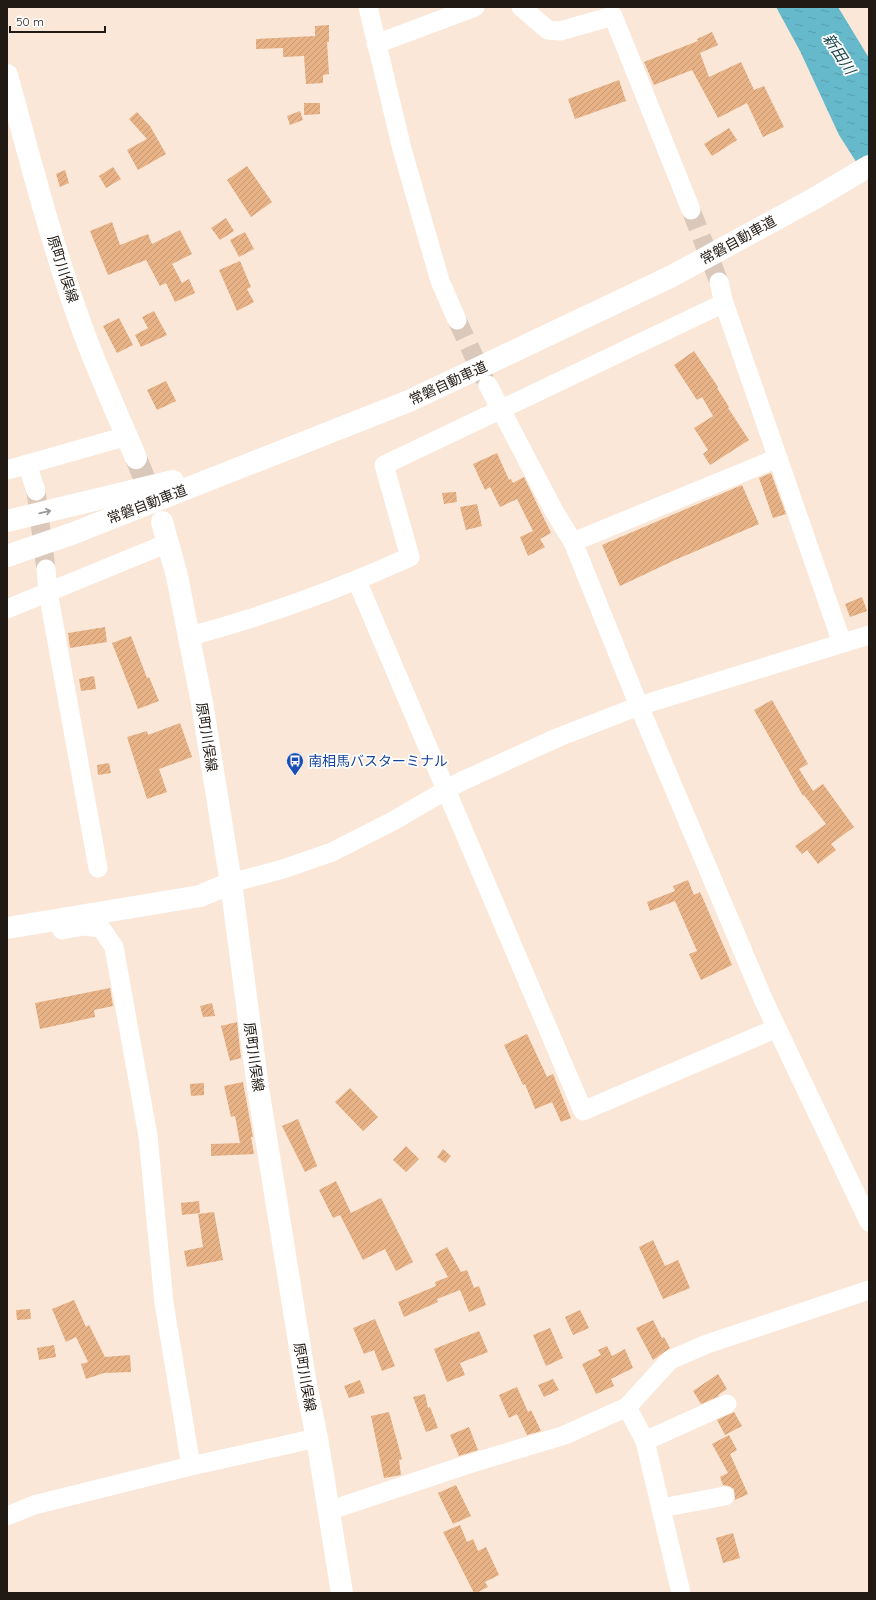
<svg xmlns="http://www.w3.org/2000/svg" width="876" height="1600" font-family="Quicksand,'Noto Sans JP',sans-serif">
<defs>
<pattern id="water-ripples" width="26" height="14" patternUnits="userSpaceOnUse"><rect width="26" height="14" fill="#65b9cb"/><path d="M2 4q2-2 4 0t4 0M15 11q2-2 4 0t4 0" fill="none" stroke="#579ead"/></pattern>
<pattern id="building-hatch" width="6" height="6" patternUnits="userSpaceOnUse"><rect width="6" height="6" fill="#e7b286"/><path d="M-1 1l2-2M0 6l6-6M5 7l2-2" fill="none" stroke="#c69873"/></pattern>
</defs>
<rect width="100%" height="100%" fill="#fbe7d7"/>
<path fill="url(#water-ripples)" d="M776,7H838L869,58V182L839,135L800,51Z"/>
<g fill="url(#building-hatch)">
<path d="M329,25V42H327L329,74L323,75V83L306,84L304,56L283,57V48L256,49V39L315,36V26Z"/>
<path d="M712,32L718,45L700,53L709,77L741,62L754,90L764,86L784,127L763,137L747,103L718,118L692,70L654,85L644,62L698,41L697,39Z"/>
<path d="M619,80L626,101L575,119L568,99Z"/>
<path d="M304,103H320V114L304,115Z"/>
<path d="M300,111L303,120L290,125L287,116Z"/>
<path d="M137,112L150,126L166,154L138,170L127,150L147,139L129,119Z"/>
<path d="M729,128L737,140L712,156L704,144Z"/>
<path d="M247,166L272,202L251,217L227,180Z"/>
<path d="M113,167L121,179L106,188L99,176Z"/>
<path d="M65,170L69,183L60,187L56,174Z"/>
<path d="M226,218L234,231L220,240L211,228Z"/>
<path d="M112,222L120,245L148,234L152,244L180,230L192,254L172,264L182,283L189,279L195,293L175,302L166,283L160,286L146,260L108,275L90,231Z"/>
<path d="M245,232L254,249L239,257L230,240Z"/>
<path d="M240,261L251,287L247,289L254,302L237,311L219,270Z"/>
<path d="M154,311L167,335L141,347L135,335L148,328L142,317Z"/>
<path d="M119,318L133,345L117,353L103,326Z"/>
<path d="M694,351L718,387L717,388L729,407L728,408L749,440L710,465L703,454L708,450L694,428L713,416L702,397L697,400L674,365Z"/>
<path d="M166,381L176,401L157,410L147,390Z"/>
<path d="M497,453L509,480L511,479L513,483L524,477L551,533L540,539L545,547L528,556L520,537L533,531L517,499L500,507L490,487L485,490L473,464Z"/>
<path d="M771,473L786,514L773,518L759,478Z"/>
<path d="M742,485L759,524L675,560L620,586L602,545Z"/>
<path d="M456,492L457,502L444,504L442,493Z"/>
<path d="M477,504L482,526L466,530L460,507Z"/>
<path d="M862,597L867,611L850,617L845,604Z"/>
<path d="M105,627L107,642L70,648L68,633Z"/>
<path d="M131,636L147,678L149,677L159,701L138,709L112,643Z"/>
<path d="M94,676L96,689L81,691L79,679Z"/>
<path d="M772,700L808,764L799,769L813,791L823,784L854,827L831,844L836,850L818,864L807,850L802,854L795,846L826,824L804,795L803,796L754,710Z"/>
<path d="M180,723L192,757L159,769L167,792L147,799L127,737L147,731L148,735Z"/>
<path d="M109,763L111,773L98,775L97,765Z"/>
<path d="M688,880L694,895L700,892L732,965L701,980L689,954L697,951L675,901L650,911L647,902L675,891L673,886Z"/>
<path d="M110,988L113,1006L94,1010L95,1017L40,1029L35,1003Z"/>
<path d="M212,1003L215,1016L203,1017L200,1006Z"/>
<path d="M237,1022L241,1058L230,1061L221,1026Z"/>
<path d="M527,1034L547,1077L553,1074L571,1118L561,1122L552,1102L535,1109L525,1084L523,1085L504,1045Z"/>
<path d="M243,1082L253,1137H251L254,1154L211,1156V1144L240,1143L235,1116L231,1117L224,1086Z"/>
<path d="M204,1083V1095L191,1096L190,1084Z"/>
<path d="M350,1088L378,1117L363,1131L335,1102Z"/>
<path d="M298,1119L317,1166L305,1172L282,1126Z"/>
<path d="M406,1146L419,1159L406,1172L393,1160Z"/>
<path d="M443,1149L451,1156L445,1163L437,1157Z"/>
<path d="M336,1181L351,1213L381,1198L413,1262L396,1271L385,1249L363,1260L340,1215L333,1218L319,1190Z"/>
<path d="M199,1201L200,1213L182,1215L181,1203Z"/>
<path d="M214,1212L223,1260L187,1267L184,1251L203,1247L198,1214Z"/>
<path d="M653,1240L665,1266L678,1260L690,1288L663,1299L639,1247Z"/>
<path d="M447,1247L461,1272L467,1270L474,1288L479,1286L486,1305L469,1312L460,1290L437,1299L438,1302L404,1317L398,1302L436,1286L435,1282L448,1277L435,1254Z"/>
<path d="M74,1300L86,1327L89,1325L105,1357L130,1355L131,1372L104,1373L86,1379L81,1364L88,1362L76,1337L66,1342L52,1309Z"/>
<path d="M30,1309L31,1319L17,1320L16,1310Z"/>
<path d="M580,1310L589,1328L573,1335L565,1317Z"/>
<path d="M375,1319L395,1366L382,1371L374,1350L364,1354L353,1328Z"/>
<path d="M653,1320L662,1338L664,1337L670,1348L653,1360L636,1328Z"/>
<path d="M550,1328L563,1358L546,1366L533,1335Z"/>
<path d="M479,1331L488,1352L460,1363L465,1375L447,1382L434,1349Z"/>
<path d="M54,1345L56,1357L39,1360L37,1348Z"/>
<path d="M607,1346L612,1356L625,1349L633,1368L611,1379L614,1386L596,1394L582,1364L601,1355L598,1350Z"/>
<path d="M718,1374L727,1389L718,1395L719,1396L701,1404L693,1391Z"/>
<path d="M553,1379L559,1390L544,1397L538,1385Z"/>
<path d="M360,1380L365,1393L349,1398L344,1386Z"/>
<path d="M517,1387L528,1412L531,1410L541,1431L527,1435L517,1414L509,1418L499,1395Z"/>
<path d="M425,1394L428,1408L430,1407L438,1428L426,1432L413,1397Z"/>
<path d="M389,1412L402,1459L399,1460L401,1475L384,1478L371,1416Z"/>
<path d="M734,1412L742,1426L725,1435L717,1420Z"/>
<path d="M469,1427L478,1450L459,1456L450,1435Z"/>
<path d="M729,1435L737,1450L730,1454L748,1494L735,1500L734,1489L729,1486L723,1485L720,1477L728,1473L712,1444Z"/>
<path d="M456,1485L471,1516L453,1524L438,1493Z"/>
<path d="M460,1525L467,1542L473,1539L478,1551L486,1547L499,1575L485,1582L488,1587L476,1593H474L443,1532Z"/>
<path d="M733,1533L740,1558L723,1563L716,1538Z"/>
</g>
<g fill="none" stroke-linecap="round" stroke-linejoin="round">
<g stroke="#dac8ba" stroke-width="19" stroke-dasharray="19 10" stroke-linecap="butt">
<path d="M691,210L719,282"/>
<path d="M457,320L485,380"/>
<path d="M36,491L46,569"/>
</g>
<path stroke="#dac8ba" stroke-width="22" stroke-dasharray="22 11" stroke-linecap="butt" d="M136,458L155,504"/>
<g stroke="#fff" stroke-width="19">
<path d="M368,7L402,149L440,281L457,320"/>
<path d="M521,7L548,30L560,31L613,16L691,210"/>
<path d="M376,44L475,7"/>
<path d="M719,282L724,303L842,643"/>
<path d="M488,385L554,511L573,542L639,706L764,1001L869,1222"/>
<path d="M27,464L36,491"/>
<path d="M7,470L127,436"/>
<path d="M573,542L778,458"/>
<path d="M46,569L48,592L98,868"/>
<path d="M357,581L583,1111L777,1028"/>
<path d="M7,609L168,543"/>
<path d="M190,636C266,616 339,589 410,557L384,465L724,303"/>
<path d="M231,883L283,869L332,852L393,821L460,782L559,737L639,706L869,635"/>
<path d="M62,930L84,926L101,928L114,947L148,1136L164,1303L191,1466"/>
<path d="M627,1407L645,1441L681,1593"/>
<path d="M645,1441L727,1404"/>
<path d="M661,1508L725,1496"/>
<path d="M328,1511L472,1463L565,1435L627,1407L670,1360L707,1344L869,1290"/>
<path d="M7,1516L34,1505L191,1466L317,1438"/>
</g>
<g stroke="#fff" stroke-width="22">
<path d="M7,75C30,160 52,245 82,328C98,372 118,415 136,458"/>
<path d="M162,522L177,576L202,703L231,883L258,1088L306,1385L317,1438L342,1593"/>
</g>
<g stroke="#fff" stroke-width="22">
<path d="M7,521L173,481"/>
<path d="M7,556L74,533L409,401L672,276L817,197L869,166"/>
<path d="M7,928L200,896L231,883"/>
</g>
</g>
<defs><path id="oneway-shaft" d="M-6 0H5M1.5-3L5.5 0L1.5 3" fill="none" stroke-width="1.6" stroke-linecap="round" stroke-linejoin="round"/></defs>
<use stroke="#9b9895" href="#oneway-shaft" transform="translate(45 512) rotate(-13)"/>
<defs>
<g id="bus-pin" transform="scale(0.9)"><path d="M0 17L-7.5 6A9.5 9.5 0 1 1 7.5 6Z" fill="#1a4fb4" stroke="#fff"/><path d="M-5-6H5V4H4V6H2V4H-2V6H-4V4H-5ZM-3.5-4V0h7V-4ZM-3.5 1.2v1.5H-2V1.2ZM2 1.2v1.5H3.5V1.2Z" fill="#fff"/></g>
</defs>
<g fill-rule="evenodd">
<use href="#bus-pin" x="295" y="761"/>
</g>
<g text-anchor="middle" stroke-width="3.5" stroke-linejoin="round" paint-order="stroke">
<g font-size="14" fill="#211a14" stroke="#fff">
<text transform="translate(738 240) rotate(-29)" y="5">常磐自動車道</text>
<text transform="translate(63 269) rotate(72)" y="5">原町川俣線</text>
<text transform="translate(448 383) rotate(-25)" y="5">常磐自動車道</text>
<text transform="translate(147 504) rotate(-21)" y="5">常磐自動車道</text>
<text transform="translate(207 737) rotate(81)" y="5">原町川俣線</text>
<text transform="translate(254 1057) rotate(82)" y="5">原町川俣線</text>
<text transform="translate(305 1377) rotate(80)" y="5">原町川俣線</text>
</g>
<g font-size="14" fill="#164399" stroke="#fff" text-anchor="start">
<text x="308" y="766">南相馬バスターミナル</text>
</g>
<g font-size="15" font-style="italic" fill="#173f46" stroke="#fff">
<text transform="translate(839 54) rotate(57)" y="5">新田川</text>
</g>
</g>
<rect width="876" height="1600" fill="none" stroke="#211a14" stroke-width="16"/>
<path d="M10 26v6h95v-6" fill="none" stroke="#211a14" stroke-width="2"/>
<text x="16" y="26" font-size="12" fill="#211a14" stroke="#ffffff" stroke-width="3" paint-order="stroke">50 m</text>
</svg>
